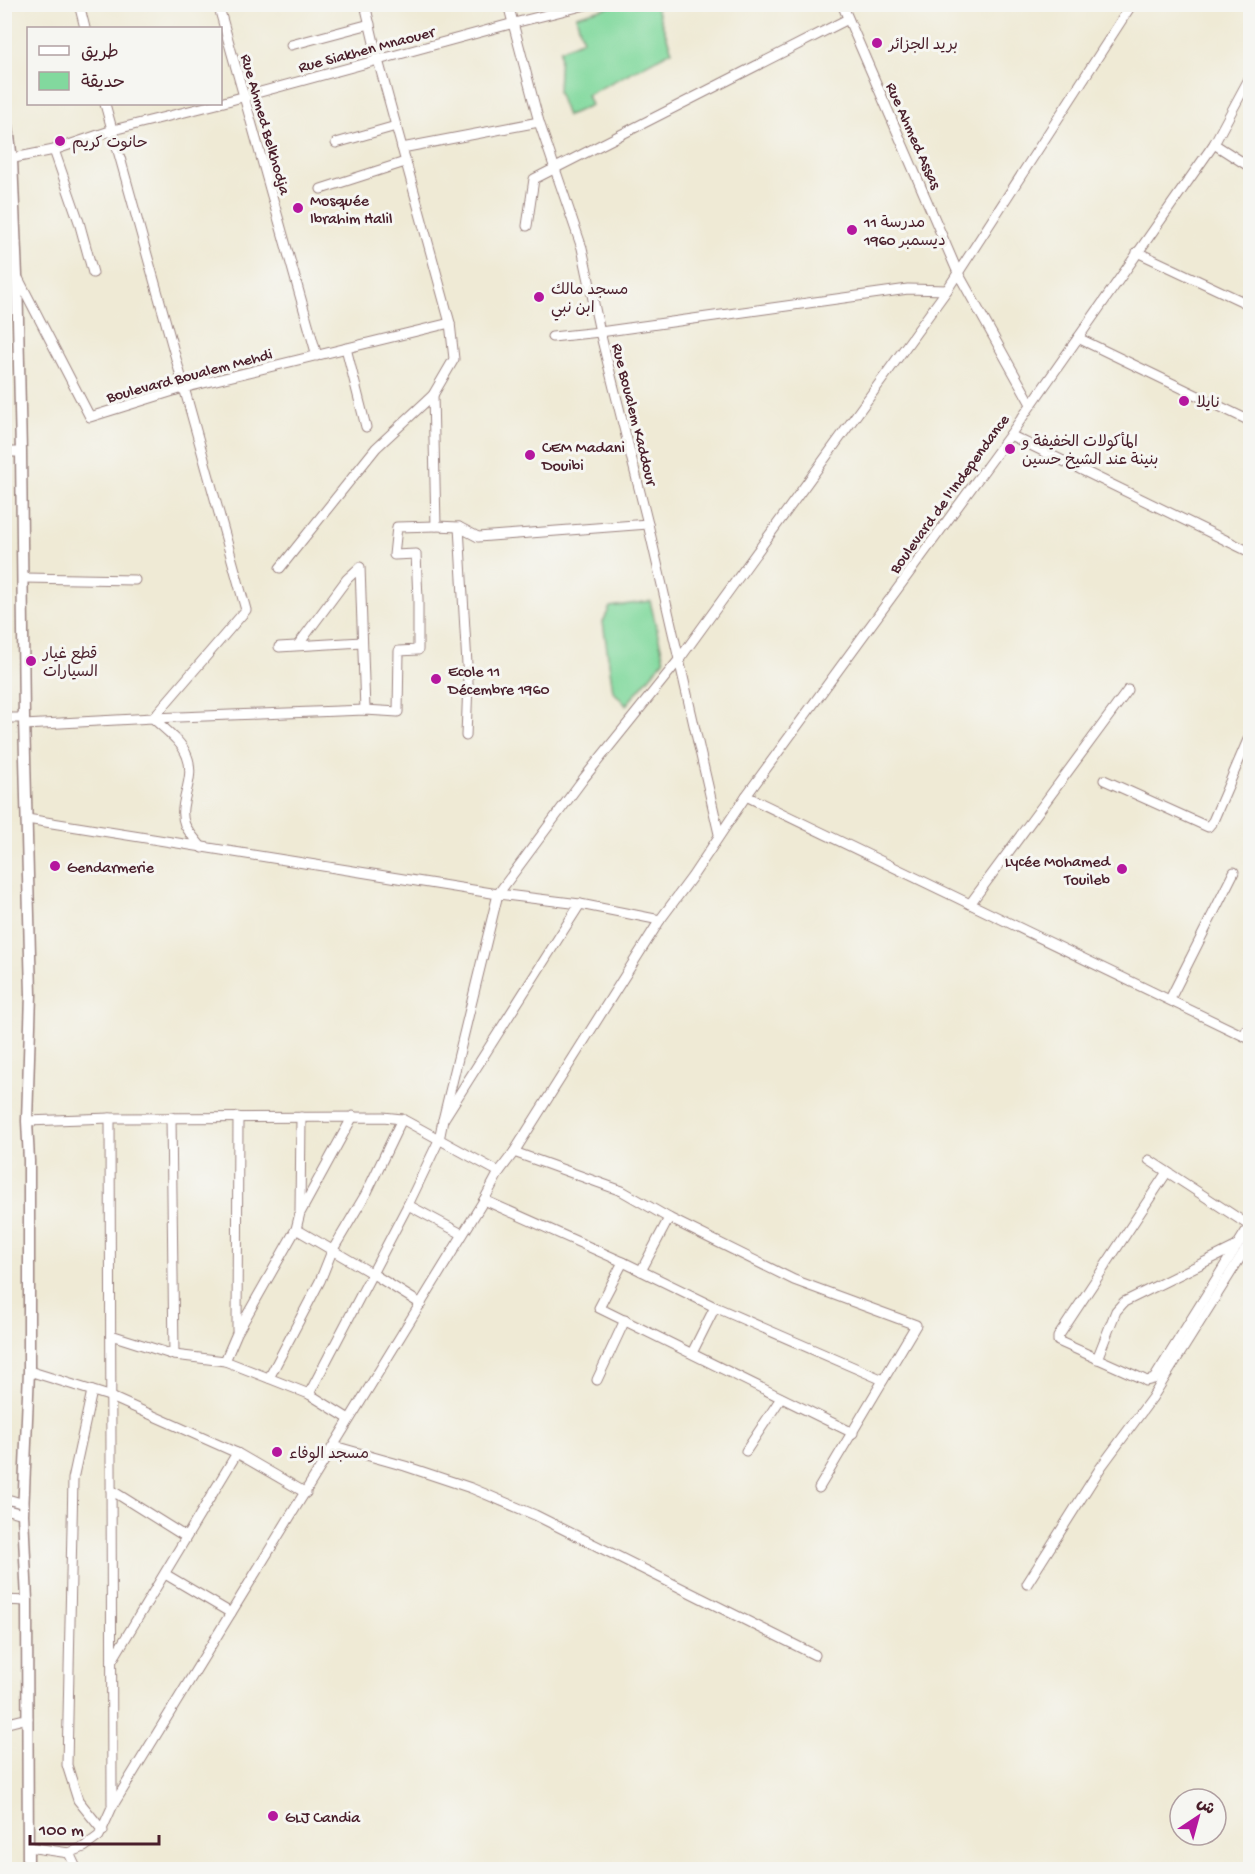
<svg xmlns="http://www.w3.org/2000/svg" width="1255" height="1874" font-family="'Gochi Hand','Playpen Sans Arabic',sans-serif">
<rect width="100%" height="100%" fill="#f6f6f2"/>
<filter id="ink" filterUnits="userSpaceOnUse"><feTurbulence type="fractalNoise" baseFrequency=".0167" numOctaves="2"/><feDisplacementMap in="SourceGraphic" scale="12" xChannelSelector="R" yChannelSelector="G"/><feConvolveMatrix kernelMatrix="1 2 1 2 8 2 1 2 1" color-interpolation-filters="sRGB"/></filter>
<filter id="wash" filterUnits="userSpaceOnUse"><feTurbulence type="fractalNoise" baseFrequency=".008" numOctaves="4" result="noise"/><feDisplacementMap in="SourceGraphic" scale="24" xChannelSelector="R" yChannelSelector="G"/><feGaussianBlur stdDeviation="1.35" result="paint"/><feColorMatrix in="noise" values="0 0 0 0 0 0 0 0 0 0 0 0 0 0 0 0 0 1.4 0 .05"/><feComposite in="paint" operator="in"/></filter>
<g filter="url(#wash)">
<rect width="100%" height="100%" fill="#efead5"/>
<g fill="#82d99e" stroke="#667c64" stroke-width="1.5">
<path d="M616,5H655L672,51L587,95L591,105L567,116L558,92L560,50L583,40L576,16Z"/>
<path d="M650,601L664,660L626,705L613,691L603,622L610,607Z"/>
</g>
</g>
<g filter="url(#ink)">
<g fill="none" stroke-linecap="round" stroke-linejoin="round">
<g stroke="#9c8480" stroke-width="11">
<g id="minor">
<path d="M79,4L85,28"/>
<path d="M218,4L317,356"/>
<path d="M508,4L539,122L582,248L600,332L648,524L719,834"/>
<path d="M842,4L958,273L1031,404"/>
<path d="M291,45L370,24"/>
<path d="M220,103L514,23L590,4"/>
<path d="M105,104L246,610L153,718"/>
<path d="M336,143L396,126"/>
<path d="M1214,144L1250,167"/>
<path d="M402,148L539,122"/>
<path d="M54,150L79,222L93,273"/>
<path d="M4,160L54,150L113,130L217,104"/>
<path d="M321,189L405,162"/>
<path d="M527,226L534,179L848,19"/>
<path d="M4,243L16,242"/>
<path d="M1137,252L1250,305"/>
<path d="M17,276L90,417L183,388L450,323"/>
<path d="M552,337L600,332L908,289L947,290"/>
<path d="M1078,338L1250,421"/>
<path d="M346,348L366,427"/>
<path d="M433,395L436,526L459,527L478,537L648,524"/>
<path d="M1010,435L1250,552"/>
<path d="M4,452H21"/>
<path d="M459,527L468,682L466,736"/>
<path d="M280,568L376,448L433,395L454,359L450,323L378,60L365,4"/>
<path d="M23,578L135,580"/>
<path d="M298,645L347,579L360,567L365,710"/>
<path d="M279,647L362,642"/>
<path d="M4,718H24"/>
<path d="M153,718L365,710L398,712L399,651L418,650V599L416,554L394,555L397,527L436,526"/>
<path d="M24,725L153,718C164,729 181,740 187,756C197,780 176,804 185,825C189,833 197,841 202,848"/>
<path d="M1104,780L1208,827L1213,821L1250,735"/>
<path d="M746,796L1250,1039"/>
<path d="M27,819L498,894L580,904L660,920"/>
<path d="M970,904L1128,690"/>
<path d="M1170,999L1234,872"/>
<path d="M1244,1035L1250,1023"/>
<path d="M171,1117L174,1355"/>
<path d="M110,1118L112,1804"/>
<path d="M443,1120L498,894L584,778L678,661L947,290L1132,4"/>
<path d="M27,1121L110,1118L383,1117L402,1119L499,1172"/>
<path d="M514,1152L622,1191L669,1218L794,1280L916,1325L819,1488"/>
<path d="M1149,1160L1250,1226"/>
<path d="M1167,1172L1058,1337V1341L1143,1379L1146,1381L1154,1379L1250,1225"/>
<path d="M484,1200L623,1262L715,1307L883,1380"/>
<path d="M408,1205L462,1234"/>
<path d="M300,1211L301,1117"/>
<path d="M296,1229L373,1274L421,1304"/>
<path d="M623,1262L599,1308L853,1433"/>
<path d="M641,1271L669,1218"/>
<path d="M237,1330L238,1117"/>
<path d="M111,1335L174,1355L225,1361L309,1394L349,1419"/>
<path d="M692,1353L715,1307"/>
<path d="M1097,1359L1116,1311L1124,1302L1237,1246"/>
<path d="M225,1361L237,1333L296,1229L300,1213L353,1116"/>
<path d="M29,1371L109,1396L237,1453L306,1493"/>
<path d="M269,1378L320,1281L332,1251L367,1192L402,1119"/>
<path d="M597,1380L625,1320"/>
<path d="M92,1391L73,1479L67,1765L78,1800L103,1831"/>
<path d="M309,1394L408,1205L439,1140L443,1120L580,904"/>
<path d="M334,1446L405,1466L471,1488L535,1515L815,1655"/>
<path d="M746,1451L781,1398"/>
<path d="M111,1490L186,1537"/>
<path d="M4,1498L24,1504"/>
<path d="M4,1509L23,1514"/>
<path d="M165,1574L231,1613"/>
<path d="M1027,1584L1101,1467L1152,1398L1250,1242"/>
<path d="M4,1600L27,1601"/>
<path d="M113,1659L237,1453"/>
<path d="M4,1724L28,1718"/>
<path d="M28,1847L69,1853L84,1847L99,1836L112,1807L484,1200L499,1172L514,1152L660,920L692,877L746,796L1010,435L1214,144L1250,77"/>
<path d="M69,1853L77,1870"/>
</g>
</g>
<g stroke="#9c8480" stroke-width="13">
<path id="major" d="M4,96L12,160L17,276L21,452L24,718L31,994L27,1121L29,1161V1371L23,1514L27,1601L28,1870"/>
</g>
<use href="#minor" stroke="#fff" stroke-width="9"/>
<use href="#major" stroke="#fff" stroke-width="10"/>
</g>
</g>
<g fill="#b5179e" stroke="#f6f6f2" stroke-width="2">
<circle cx="877" cy="43" r="6"/>
<circle cx="60" cy="141" r="6"/>
<circle cx="298" cy="208" r="6"/>
<circle cx="852" cy="230" r="6"/>
<circle cx="539" cy="297" r="6"/>
<circle cx="1184" cy="401" r="6"/>
<circle cx="1010" cy="449" r="6"/>
<circle cx="530" cy="455" r="6"/>
<circle cx="31" cy="661" r="6"/>
<circle cx="436" cy="679" r="6"/>
<circle cx="55" cy="866" r="6"/>
<circle cx="1122" cy="869" r="6"/>
<circle cx="277" cy="1452" r="6"/>
<circle cx="273" cy="1816" r="6"/>
</g>
<g text-anchor="middle" stroke-width="6" stroke-linejoin="round" paint-order="stroke">
<g font-size="16" fill="#4a1f2b" stroke="#f6f6f2" text-anchor="start">
<text x="889" y="49">بريد الجزائر</text>
<text x="72" y="147">حانوت كريم</text>
<text x="310" y="205">Mosquée<tspan x="310" dy="18">Ibrahim Halil</tspan></text>
<text x="864" y="227">مدرسة 11<tspan x="864" dy="18">ديسمبر 1960</tspan></text>
<text x="551" y="294">مسجد مالك<tspan x="551" dy="18">ابن نبي</tspan></text>
<text x="1196" y="407">نايلا</text>
<text x="1022" y="446">المأكولات الخفيفة و<tspan x="1022" dy="18">بنينة عند الشيخ حسين</tspan></text>
<text x="542" y="452">CEM Madani<tspan x="542" dy="18">Douibi</tspan></text>
<text x="43" y="658">قطع غيار<tspan x="43" dy="18">السيارات</tspan></text>
<text x="448" y="676">Ecole 11<tspan x="448" dy="18">Décembre 1960</tspan></text>
<text x="1110" y="866" text-anchor="end">Lycée Mohamed<tspan x="1110" dy="18">Touileb</tspan></text>
<text x="67" y="872">Gendarmerie</text>
<text x="289" y="1458">مسجد الوفاء</text>
<text x="285" y="1822">GLJ Candia</text>
</g>
<g font-size="16" fill="#4a1f2b" stroke="#f6f6f2">
<text transform="translate(366 48) rotate(-15)" y="6">Rue Siakhen Mnaouer</text>
<text transform="translate(267 124) rotate(74)" y="6">Rue Ahmed Belkhodja</text>
<text transform="translate(915 135) rotate(66)" y="6">Rue Ahmed Assas</text>
<text transform="translate(189 374) rotate(-15)" y="6">Boulevard Boualem Mehdi</text>
<text transform="translate(636 414) rotate(76)" y="6">Rue Boualem Kaddour</text>
<text transform="translate(948 493) rotate(-54)" y="6">Boulevard de l'Independance</text>
</g>
</g>
<rect width="1255" height="1874" fill="none" stroke="#f6f6f2" stroke-width="24"/>
<rect x="27" y="27" width="195" height="78" fill="#f6f6f2" stroke="#b1a0a2" stroke-width="1.5"/>
<rect x="39" y="46" width="30" height="9" fill="#ffffff" stroke="#b1a0a2" stroke-width="1.5"/>
<text x="81" y="57" font-size="18" fill="#4a1f2b">طريق</text>
<rect x="39" y="72" width="30" height="18" fill="#82d99e" stroke="#b1a0a2" stroke-width="1.5"/>
<text x="81" y="87" font-size="18" fill="#4a1f2b">حديقة</text>
<g transform="translate(1198 1817) rotate(36)"><circle r="28" fill="#f6f6f2" stroke="#b1a0a2" stroke-width="1.5"/>
<path d="M0-4.5L10 22L0 15L-10 22Z" fill="#b5179e"/>
<text y="-9" font-size="16" font-weight="bold" text-anchor="middle" fill="#4a1f2b">ش</text>
</g>
<path d="M30 1835v9h129v-9" fill="none" stroke="#4a1f2b" stroke-width="3"/>
<text x="39" y="1835" font-size="18" fill="#4a1f2b" stroke="#f6f6f2" stroke-width="4.5" paint-order="stroke">100 m</text>
</svg>
